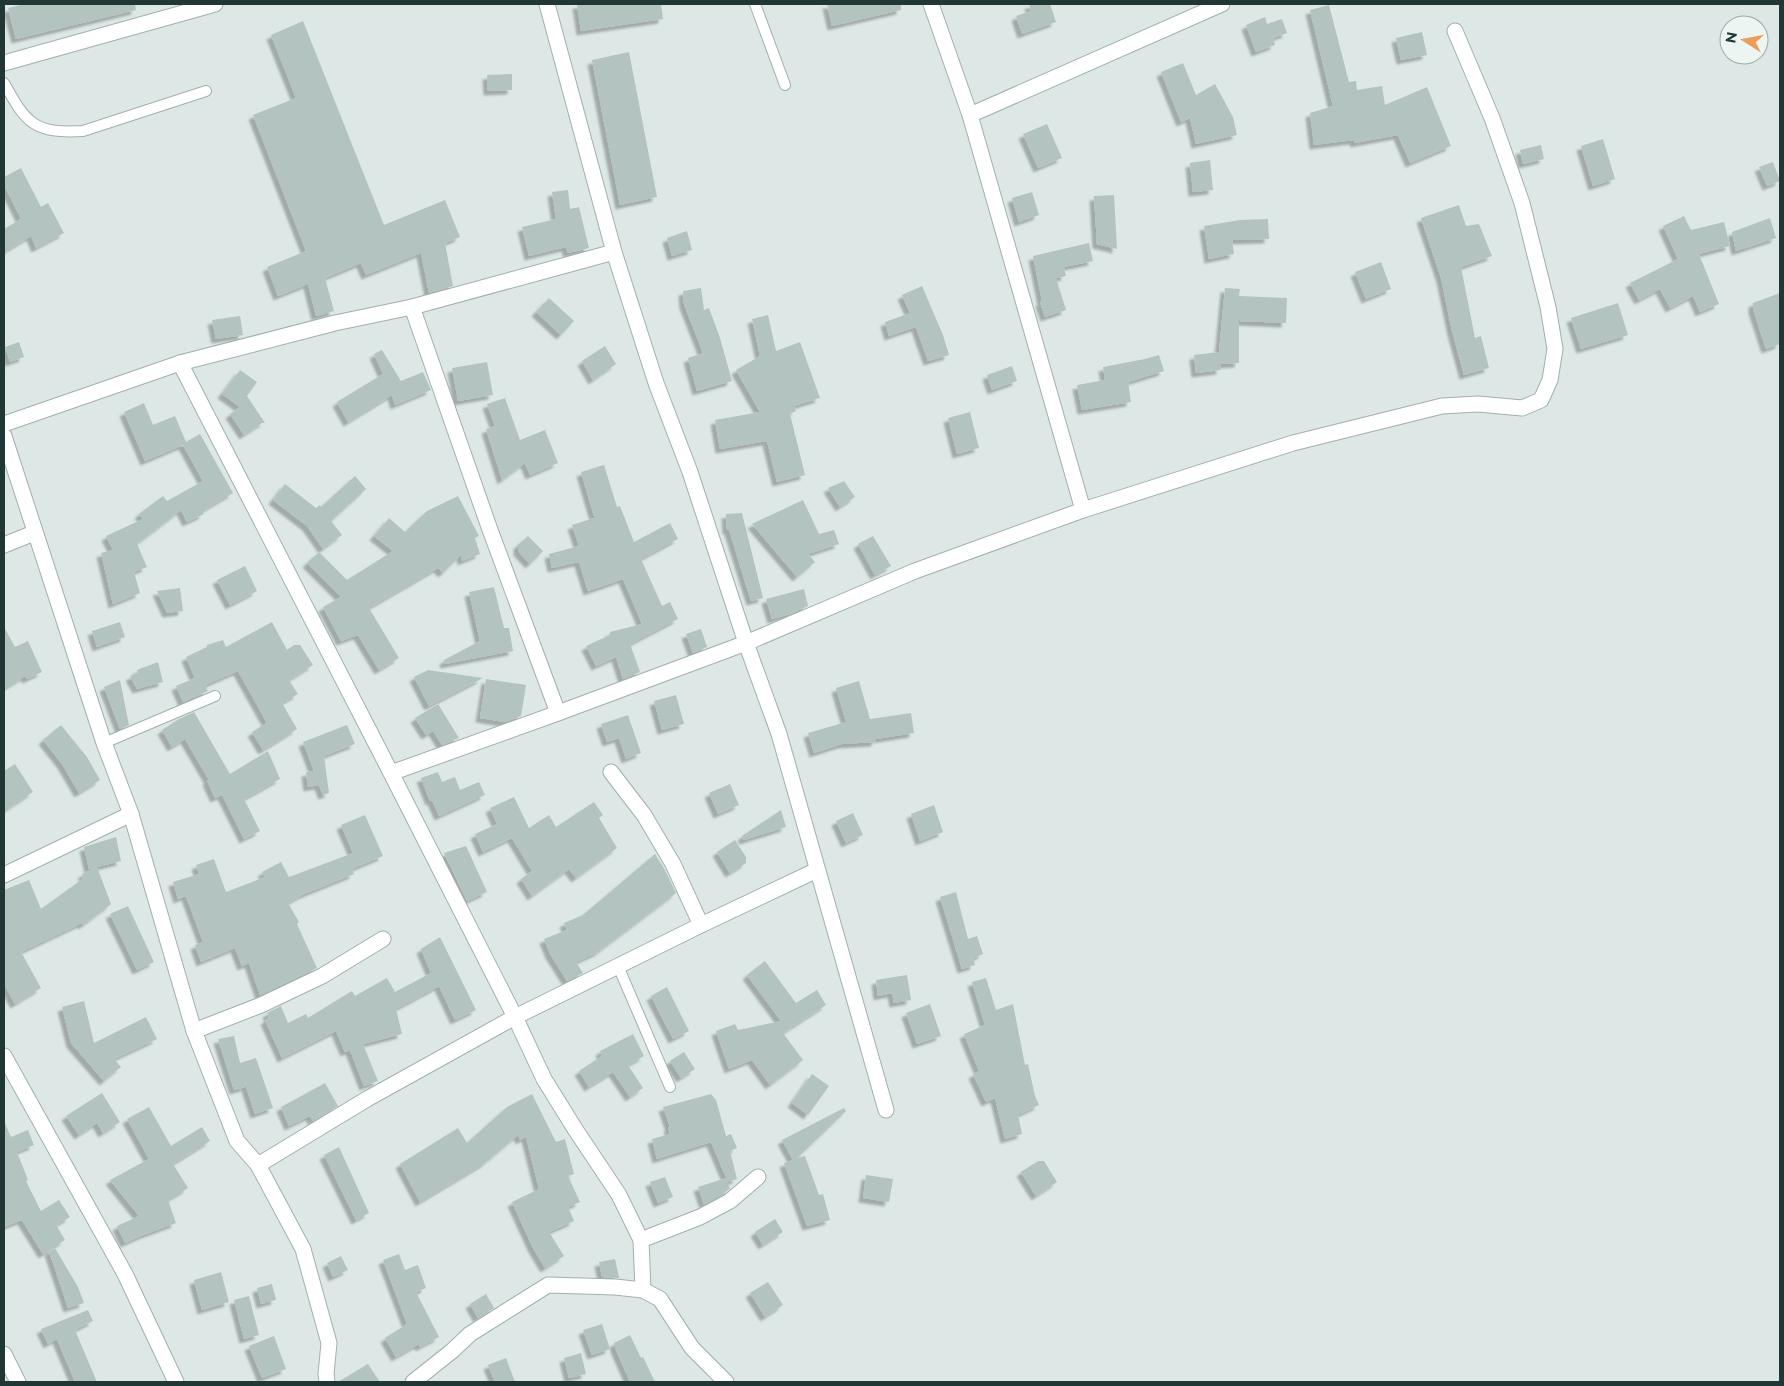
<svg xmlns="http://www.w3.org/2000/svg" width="1784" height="1386" font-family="Montserrat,sans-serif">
<defs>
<filter id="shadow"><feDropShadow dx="-4.5" dy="4.5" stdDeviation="1" flood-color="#0004"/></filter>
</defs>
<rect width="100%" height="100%" fill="#dde8e6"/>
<g fill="#b3c3c0" filter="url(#shadow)">
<path d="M24,4H135L136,10L16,39L8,8Z"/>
<path d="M577,4H661L663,19L581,31Z"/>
<path d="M827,4H901V10L832,26Z"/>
<path d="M1029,4H1050L1056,22L1022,34L1016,16L1031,11Z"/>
<path d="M1329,5L1349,82L1356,81L1357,90L1382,86L1385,105L1427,87L1451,146L1410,163L1398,135L1355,143L1354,140L1314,145L1310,113L1333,106L1310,10Z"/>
<path d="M1265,17L1267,24L1282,19L1287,33L1273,38L1275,45L1256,52L1246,25Z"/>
<path d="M303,21L384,225L445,200L460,237L445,243L453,286L429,293L421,253L366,275L361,263L325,278L334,311L316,316L308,284L278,296L267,267L306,251L253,115L296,98L271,35Z"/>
<path d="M1422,32L1427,55L1401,60L1396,38Z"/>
<path d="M629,52L657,197L620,205L592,60Z"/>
<path d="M1183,63L1196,95L1215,84L1233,117L1237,135L1196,144L1190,118L1181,122L1161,72Z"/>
<path d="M512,74V90L488,91L487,75Z"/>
<path d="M1047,124L1062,158L1038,168L1023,134Z"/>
<path d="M1603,139L1615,179L1593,186L1581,146Z"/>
<path d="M1541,145L1544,159L1523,164L1520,150Z"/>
<path d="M1210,160L1213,190L1193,192L1190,163Z"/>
<path d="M1773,162L1780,181L1767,186L1759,167Z"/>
<path d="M21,168L41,207L48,203L64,233L36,248L31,236L4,252V229L21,219L4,185V177Z"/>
<path d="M568,190L570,209L579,207L589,248L568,253L566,247L529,256L522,227L556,219L552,192Z"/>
<path d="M1032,192L1039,215L1019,222L1012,198Z"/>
<path d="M1114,195L1117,249L1097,244L1094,196Z"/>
<path d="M1459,205L1466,226L1479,224L1492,256L1461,267L1475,338L1481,336L1489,368L1464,375L1452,331L1441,278L1421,218Z"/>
<path d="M1684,216L1691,230L1724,222L1730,246L1699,254L1719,304L1700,312L1693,296L1670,308L1660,289L1639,300L1630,283L1678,259L1663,226Z"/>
<path d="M1770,218L1776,238L1736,251L1732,232Z"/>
<path d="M1268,219L1269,239L1232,240L1234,254L1209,259L1204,226L1240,220Z"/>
<path d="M687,231L692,250L672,256L667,238Z"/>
<path d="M1089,243L1093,261L1064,267L1066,276L1056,278L1066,310L1045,317L1040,302L1042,301L1033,256Z"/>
<path d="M1381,262L1391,289L1366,299L1355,272Z"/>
<path d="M922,286L943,335L949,355L928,361L916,327L889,336L885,322L910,313L902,295Z"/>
<path d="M701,288L704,310L709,308L720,338L732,381L697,391L688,358L703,353L684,304L683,291Z"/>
<path d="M1225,288L1240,289L1239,296L1287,298L1286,323L1239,321V363L1220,364L1221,370L1196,373L1194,355L1219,352Z"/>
<path d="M1780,293V344L1766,349L1753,309V303Z"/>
<path d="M549,298L574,321L561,335L536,312Z"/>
<path d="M1618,303L1628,335L1581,349L1571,318Z"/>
<path d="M768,315L776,351L800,342L820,398L794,406L796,411L790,414L805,475L777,482L767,441L720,449L715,420L760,412L736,370L760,356L752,319Z"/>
<path d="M240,316L243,335L216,339L212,320Z"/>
<path d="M19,342L24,357L10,362L5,347Z"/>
<path d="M605,346L616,364L593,380L582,361Z"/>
<path d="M382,350L401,381L423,372L431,390L395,405L392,395L348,422L337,402L383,374L374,354Z"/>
<path d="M1159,355L1164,371L1128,382L1131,402L1082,410L1077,385L1105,380L1103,367L1145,359Z"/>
<path d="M487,362L493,395L458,401L452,368Z"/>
<path d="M1012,366L1017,381L992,390L987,375Z"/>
<path d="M240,370L257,382L247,396L265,423H262L244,435L230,414L240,407L222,394Z"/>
<path d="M505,398L520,440L545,430L558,463L530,475L525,463L502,480L486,429L495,426L487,404Z"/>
<path d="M144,403L153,425L175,416L186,442L200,434L233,493L202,511L204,514L187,522L181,510L137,544L147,567L134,572L140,593L113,604L101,553L113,550L106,536L143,519L139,514L163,496L167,501L203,481L183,445L145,461L124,412Z"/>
<path d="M970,412L979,448L957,454L948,418Z"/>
<path d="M604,465L617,507L620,506L634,542L670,523L678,539L641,559L662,606L670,602L678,619L630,644L640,672L623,679L616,657L596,666L586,646L610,635V632L642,624L623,579L588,591L579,562L552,568L549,554L579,546L572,525L594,518V516L581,472Z"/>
<path d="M355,476L366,489L331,521L342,535L323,549L307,526L273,500L285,484L316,508L320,505L321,507Z"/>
<path d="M844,481L855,497L840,507L828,488Z"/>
<path d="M458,496L479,536L475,538L480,554L462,561L461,555L443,573L438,568L369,608L399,658L379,670L358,635L341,641L323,607L341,597L307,563L319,552L347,580L393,551L374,536L389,518L405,532L427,511Z"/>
<path d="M803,500L819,534L834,530L839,544L808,554L815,562L797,577L752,524Z"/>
<path d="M742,513L763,598L751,601L729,530H727L726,514Z"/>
<path d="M528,536L543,551L530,564L518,551V545Z"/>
<path d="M873,536L891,566L875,575L858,544Z"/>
<path d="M245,566L257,591L230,605L217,580Z"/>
<path d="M494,587L504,628H509L513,651L445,664L444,660L480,641L469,592Z"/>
<path d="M180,588L183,611L167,613L157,591Z"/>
<path d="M804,589L808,606L790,614L772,619L766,599Z"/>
<path d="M120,622L125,637L97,647L92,631Z"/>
<path d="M272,622L287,650L294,645H300L313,665L289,680L298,694L282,703L297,729L263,750L252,732L267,723L238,671L205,685L208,691L183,702L176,686L195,678L186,657L207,647V645L223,640L226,647Z"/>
<path d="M4,627L15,647L28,641L42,672L27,679L25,676L4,689Z"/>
<path d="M701,629L707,647L693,653L686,634Z"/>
<path d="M158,662L163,682L137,689L130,676L138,673L137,670Z"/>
<path d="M428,670L483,678L429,706L414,677Z"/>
<path d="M486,679L526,685L521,716L505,722L480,718Z"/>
<path d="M120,680L129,725L120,729L104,687Z"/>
<path d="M859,681L870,719L911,713L914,733L876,739V742L842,744L814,753L808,733L846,722L836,688Z"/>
<path d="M676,695L684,724L662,730L654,701Z"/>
<path d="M438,704L459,738L442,745L433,731L426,735L415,718Z"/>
<path d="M194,712L230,774L268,751L280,779L244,799L260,831L244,839L222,795L215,798L207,781L209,780L185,739L172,747L162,730L179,719Z"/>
<path d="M628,715L641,753L626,759L619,738L607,742L601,724Z"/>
<path d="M61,725L87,757L100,780L79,793L62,764L43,740Z"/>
<path d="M347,725L355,744L324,756L329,793L323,795L319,785L308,787L306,772L314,771L303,742Z"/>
<path d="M15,764L33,792L4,811V771Z"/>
<path d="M438,772L442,782L455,777L460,790L479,782L485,795L439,816L432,800L430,801L421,778Z"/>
<path d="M730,784L739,805L718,814L709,793Z"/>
<path d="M514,797L529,828L549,815L556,827L594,802L603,815L599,818L617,848L576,878L569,869L532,896L521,879L532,871L512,838L483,852L475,834L497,824L490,808Z"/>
<path d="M934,805L943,832L920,841L911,814Z"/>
<path d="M781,810L786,827L744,840L742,836Z"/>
<path d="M853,813L863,835L846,843L836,821Z"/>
<path d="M365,815L383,856L352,869L354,874L302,895L288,903L299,922L297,924L317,968L260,995L249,963L242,966L235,948L201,962L195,945L203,942L186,896L178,899L173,882L199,874L196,865L214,859L226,892L265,877L262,872L281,862L289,877L353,853L341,825Z"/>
<path d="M116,837L121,861L97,867L111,904L83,925L82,923L21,952L41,988L15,1004L4,984V890L29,880L41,909L84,878L82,874L95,868L89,869L84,847Z"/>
<path d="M735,840L746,857V863L730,873L717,852Z"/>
<path d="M466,846L487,892L467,901L444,853Z"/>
<path d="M655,854L665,870L676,893L598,952L576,962L583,973L567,981L550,954L544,939L567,930L564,923L583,915Z"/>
<path d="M956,892L968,939L977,936L983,954L973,958L975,965L962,969L940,897Z"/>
<path d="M128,906L154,962L137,970L110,914Z"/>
<path d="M440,937L476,1010L455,1020L439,986L396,1009L402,1034L363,1044L378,1081L364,1086L350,1050L345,1052L336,1031L282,1058L265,1020L269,1018L267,1013L281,1006L288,1023L306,1014L308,1018L352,991L355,996L387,978L395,992L431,973L421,949Z"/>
<path d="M765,961L796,1003L817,990L826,1005L783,1033L803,1060L770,1085L752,1060L729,1069L716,1031L735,1024L738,1030L781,1021L747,975Z"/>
<path d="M907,975L911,1000L894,1003L892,993L878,996L876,980Z"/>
<path d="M986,978L996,1010L1013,1004L1025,1065L1028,1064L1035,1096L1039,1105L1018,1115L1022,1134L1005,1139L995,1098L986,1102L973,1074L979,1071L964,1034L985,1025L972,982Z"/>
<path d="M667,987L689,1031L673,1039L651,996Z"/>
<path d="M84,1001L94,1043L146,1017L157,1039L114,1059L121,1067L104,1081L71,1043L62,1007Z"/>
<path d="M930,1004L941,1036L917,1044L906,1013Z"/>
<path d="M633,1034L644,1056L628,1065L643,1088L630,1097L613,1072L589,1087L579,1071L602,1056L600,1051Z"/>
<path d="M234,1036L240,1063L256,1058L273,1108L255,1114L244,1081L245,1087L234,1090L218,1039Z"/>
<path d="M684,1052L695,1069L681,1078L670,1061Z"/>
<path d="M812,1074L829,1086L808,1115L792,1103Z"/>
<path d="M325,1083L338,1106L313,1121L310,1116L289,1126L281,1107Z"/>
<path d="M102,1093L120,1122L103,1133L97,1123L79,1135L66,1116Z"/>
<path d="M532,1094L556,1142L565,1139L574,1174L568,1176L580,1202L568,1207L574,1221L549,1232L564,1256L545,1268L533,1248L512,1202L539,1189L526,1137L520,1140L518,1135L485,1163L420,1202L400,1164L458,1128L467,1143L507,1107Z"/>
<path d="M711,1094L716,1100L726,1136L731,1134L737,1148L730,1151L737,1179L728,1182L711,1142L657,1159L652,1139L670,1134L668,1127H670L663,1107Z"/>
<path d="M149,1107L171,1146L202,1127L210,1141L173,1164L188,1188L168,1200L176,1223L143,1235L125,1243L117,1226L139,1216L110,1180L149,1159L127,1119Z"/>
<path d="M844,1108L846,1111L797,1158L805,1156L819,1195L823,1194L830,1220L807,1226L784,1163L793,1160L782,1140Z"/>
<path d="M4,1121L11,1137L28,1130L34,1145L17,1152L28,1180L26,1181L41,1211L59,1200L70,1217L56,1225L65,1240L43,1254L22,1220L4,1227Z"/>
<path d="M339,1147L369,1213L356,1220L324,1155Z"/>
<path d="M1038,1161H1044L1057,1182L1036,1196L1021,1172Z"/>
<path d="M866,1175L893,1179L889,1202L863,1198Z"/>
<path d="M665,1177L673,1197L658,1203L650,1182Z"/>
<path d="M726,1178L730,1189L704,1204L698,1187Z"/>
<path d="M775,1219L783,1232L763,1245L755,1232Z"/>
<path d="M55,1248L78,1287L84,1303L68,1308L49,1251Z"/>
<path d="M399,1254L405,1270L418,1265L426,1288L416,1292L439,1337L420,1347L419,1344L396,1357L385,1338L407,1324L383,1260Z"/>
<path d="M341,1256L348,1270L333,1277L327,1263Z"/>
<path d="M615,1259L619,1278L602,1277L599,1262Z"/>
<path d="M221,1272L229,1302L202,1310L194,1280Z"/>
<path d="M768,1282L783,1305L765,1317L750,1293Z"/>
<path d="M272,1284L276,1300L261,1304L257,1288Z"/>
<path d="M486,1294L494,1308L478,1318L470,1304Z"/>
<path d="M249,1296L259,1335L244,1339L234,1300Z"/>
<path d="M88,1310L93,1321L75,1330L97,1382H75L57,1339L48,1344L41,1329Z"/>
<path d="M602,1324L610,1349L592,1355L583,1330Z"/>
<path d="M630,1335L641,1358L643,1357L655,1382H630L616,1350L614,1343Z"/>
<path d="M274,1336L286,1369L262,1378L249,1346Z"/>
<path d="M581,1353L586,1374L569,1378L564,1358Z"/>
<path d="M506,1358L515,1382H495L488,1365Z"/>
<path d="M368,1364L380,1382H338Z"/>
</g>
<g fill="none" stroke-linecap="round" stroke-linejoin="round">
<g stroke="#a1afae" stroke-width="12">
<g id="service">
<path d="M755,4L785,85"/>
<path d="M4,83C26,123 34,134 83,131L206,91"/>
<path d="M104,743L215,696"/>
<path d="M618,966L670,1087"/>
</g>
</g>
<g stroke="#a1afae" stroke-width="17">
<g id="minor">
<path d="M547,4L614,252L656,383L690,472L746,643L779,734L886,1110"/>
<path d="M931,4L970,115L1083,510"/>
<path d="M4,63L215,4"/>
<path d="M970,115L1222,4"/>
<path d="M412,307L489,527L558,713"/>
<path d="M180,363L391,773L515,1017L544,1079L575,1129L619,1195L641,1240L643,1290"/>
<path d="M4,424L180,363L335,323L412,307L614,252"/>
<path d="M4,436L104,743L131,814L194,1031L237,1141L258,1165L367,1099L515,1017L701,925L817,870"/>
<path d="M4,545L34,533"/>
<path d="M611,772L644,815L673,864L701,925"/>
<path d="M391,773L558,713L746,643L915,571L1083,510L1293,443L1442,406L1478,404L1522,408L1541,400L1550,380L1555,349L1548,307L1522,203L1492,118L1455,31"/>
<path d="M4,875L131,814"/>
<path d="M194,1031L261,1005L322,976L383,939"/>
<path d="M4,1056L125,1274L176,1382"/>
<path d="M258,1165L303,1249L329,1343L326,1374L327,1382"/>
<path d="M641,1240L700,1217L730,1201L758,1177"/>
<path d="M4,1354L18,1382"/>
<path d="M413,1382L452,1351L470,1334L548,1285L615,1287L643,1290L660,1299L692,1348L726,1382"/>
</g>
</g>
<use href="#service" stroke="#fff" stroke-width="10"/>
<use href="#minor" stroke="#fff" stroke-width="15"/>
</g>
<rect width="1784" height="1386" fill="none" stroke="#203736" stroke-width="10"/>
<g transform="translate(1744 40) rotate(281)"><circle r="24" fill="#edf5f3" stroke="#9ba9a7"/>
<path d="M0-4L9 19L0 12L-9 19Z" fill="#eb9e59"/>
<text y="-8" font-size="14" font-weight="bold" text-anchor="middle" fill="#203736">N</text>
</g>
</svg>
